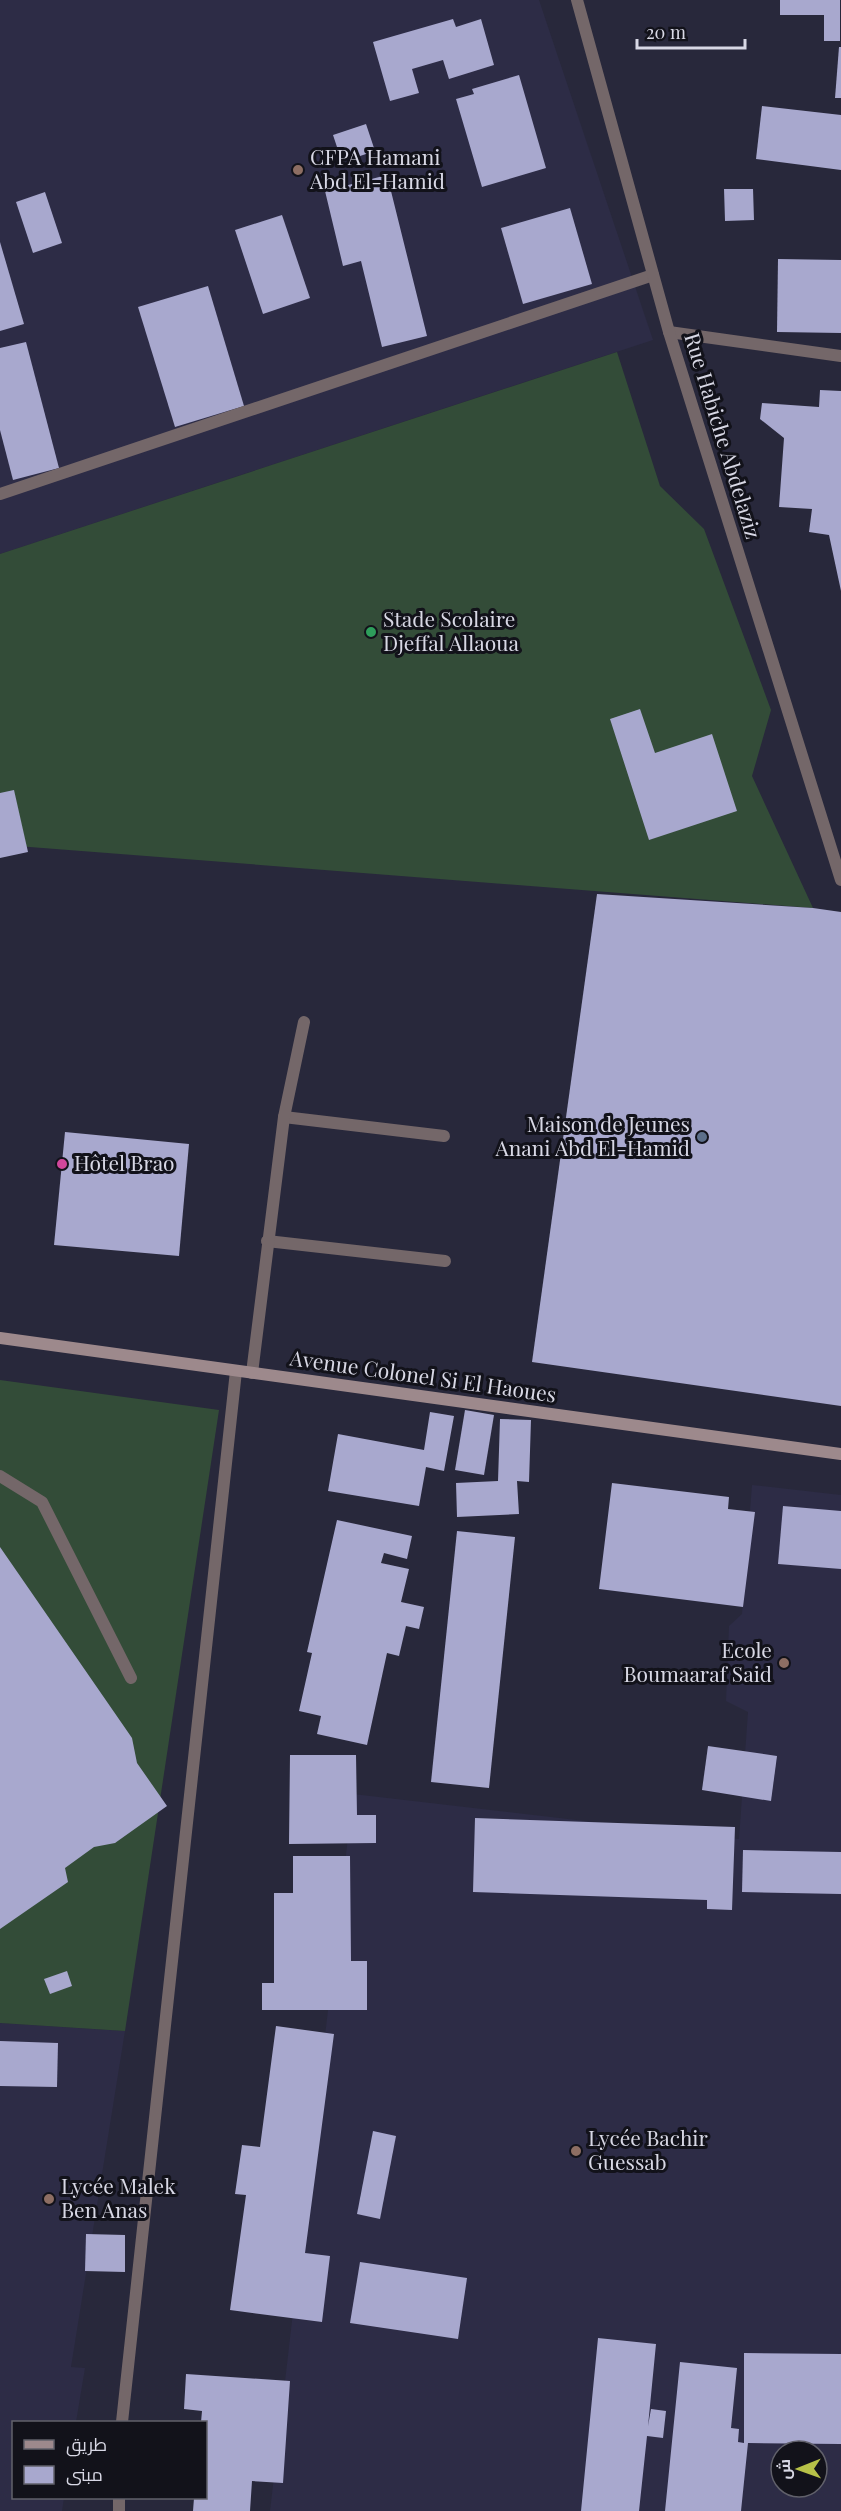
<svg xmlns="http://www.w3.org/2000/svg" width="841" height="2511" font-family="'Playfair Display',Cairo,serif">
<rect width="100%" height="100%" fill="#28283b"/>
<g fill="#2d2c46" fill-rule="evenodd">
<path d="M0,0H539L653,340L0,554Z"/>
<path d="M752,1485L841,1495V2511H270L353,1794L739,1839L748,1712L726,1701L729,1626L742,1614ZM781,2451H817V2487H781Z"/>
<path d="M0,2023L125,2031L71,2367L85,2368L76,2422H14V2498H64L62,2511H0Z"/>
</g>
<g fill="#334c38">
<path d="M617,352L660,486L704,529L771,710L752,776L813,908L4,845L0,832V554Z"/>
<path d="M0,1380L219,1410L125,2031L0,2023Z"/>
</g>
<g fill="#a8a8ce">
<path d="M780,0H840V41H824V15H780Z"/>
<path d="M453,19L456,27L481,19L494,65L449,79L443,60L412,69L419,93L390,101L373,42Z"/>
<path d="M839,47H841V98H835Z"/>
<path d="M519,75L546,168L482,187L456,99L474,94L472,89Z"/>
<path d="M762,106L841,115V170L756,159Z"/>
<path d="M366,124L375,151L342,162L333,135Z"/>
<path d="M387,175L427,336L382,347L361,261L343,266L325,191Z"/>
<path d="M724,189H753L754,220L725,221Z"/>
<path d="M45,192L62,243L33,253L16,202Z"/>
<path d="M570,208L592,284L523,304L501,228Z"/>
<path d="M282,215L310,298L263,314L235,230Z"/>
<path d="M0,242L24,324L0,331Z"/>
<path d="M778,259L841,260V333L777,332Z"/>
<path d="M208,286L244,406L175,427L138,307Z"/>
<path d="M26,342L59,468L13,480L0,430V348Z"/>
<path d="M820,390L841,391V591L829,535L809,532L812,509L779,507L784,438L760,419L762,403L819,407Z"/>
<path d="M640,709L655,753L712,734L737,811L649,840L610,719Z"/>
<path d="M14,790L28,852L0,858V793Z"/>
<path d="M597,894L813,908L841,912V1406L532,1362Z"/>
<path d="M65,1132L189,1144L179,1256L54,1245Z"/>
<path d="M465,1410L494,1415L484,1475L455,1470Z"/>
<path d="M430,1412L454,1416L444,1471L426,1467L419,1506L328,1491L338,1434L424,1450Z"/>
<path d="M500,1419L531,1420L529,1482L517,1481L519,1514L457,1517L456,1483L498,1481Z"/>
<path d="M612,1483L729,1497L728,1509L755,1512L743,1607L599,1589Z"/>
<path d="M783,1506L841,1511V1569L778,1564Z"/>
<path d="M337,1520L412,1536L407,1559L384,1553L381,1563L409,1569L401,1602L424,1607L419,1629L406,1626L399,1656L387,1653L367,1745L317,1734L321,1716L299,1711L312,1653L307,1652Z"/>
<path d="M457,1531L515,1537L489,1788L431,1782Z"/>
<path d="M0,1547L132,1738L137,1763L167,1806L115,1843L94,1847L65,1868L68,1882L0,1929Z"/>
<path d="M708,1746L777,1756L771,1801L702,1790Z"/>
<path d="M290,1755H356L357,1815H376V1843L289,1844Z"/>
<path d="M475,1818L735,1827L732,1910L707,1909V1900L473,1892Z"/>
<path d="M743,1850L841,1852V1894L742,1892Z"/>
<path d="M293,1856H350L351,1961H367V2010H262V1983H274V1893H293Z"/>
<path d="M67,1971L72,1986L50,1994L44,1979Z"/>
<path d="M276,2026L334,2034L305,2253L330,2256L322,2322L230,2310L246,2195L235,2194L242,2145L260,2147Z"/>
<path d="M0,2041L58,2043L57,2087L0,2086Z"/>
<path d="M373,2131L396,2136L380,2219L357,2214Z"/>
<path d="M86,2234L125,2235V2272L85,2271Z"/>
<path d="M360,2262L467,2278L458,2339L350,2323Z"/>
<path d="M598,2338L656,2344L648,2426L651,2409L666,2411L663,2438L647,2436L639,2511H581Z"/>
<path d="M744,2353L841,2354V2444L748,2443L741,2511H665L680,2362L737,2368L731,2428L739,2429L738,2442L744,2443Z"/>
<path d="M186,2374L290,2381L283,2483L252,2481L250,2511H193L194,2498H206V2422H201L202,2411L184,2409Z"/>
</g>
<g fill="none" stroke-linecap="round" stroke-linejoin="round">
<g stroke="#746769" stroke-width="12">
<path d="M0,494L653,275"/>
<path d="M284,1117L444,1136"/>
<path d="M267,1241L445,1261"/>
<path d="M252,1373L284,1117L304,1022"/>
<path d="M0,1476L42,1502L131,1678"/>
</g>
<g stroke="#746769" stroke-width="12">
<path d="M669,332L841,356"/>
<path d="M122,2422L236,1371"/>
<path d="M119,2511V2498"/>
</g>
<path stroke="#746769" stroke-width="12" d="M577,0L669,332L841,880"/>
<path stroke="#9d898c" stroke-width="12" d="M0,1338L841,1454"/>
</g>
<g fill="#8d6e63" stroke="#12121a" stroke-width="2">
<circle cx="298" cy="170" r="6"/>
<circle cx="784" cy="1663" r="6"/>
<circle cx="576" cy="2151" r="6"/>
<circle cx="49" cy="2199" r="6"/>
</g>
<circle fill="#2e9e5b" stroke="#12121a" stroke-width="2" cx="371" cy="632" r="6"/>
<circle fill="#5c6f8a" stroke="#12121a" stroke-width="2" cx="702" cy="1137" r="6"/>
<circle fill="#d1479c" stroke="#12121a" stroke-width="2" cx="62" cy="1164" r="6"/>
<g text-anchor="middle" stroke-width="6" stroke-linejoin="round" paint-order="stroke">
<g font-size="21" fill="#d8d8e5" stroke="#12121a" text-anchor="start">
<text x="310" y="165">CFPA Hamani<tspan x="310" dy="24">Abd El-Hamid</tspan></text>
<text x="383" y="627">Stade Scolaire<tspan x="383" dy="24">Djeffal Allaoua</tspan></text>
<text x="690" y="1132" text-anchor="end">Maison de Jeunes<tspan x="690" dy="24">Anani Abd El-Hamid</tspan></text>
<text x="74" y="1171">Hôtel Brao</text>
<text x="772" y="1658" text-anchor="end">Ecole<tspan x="772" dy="24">Boumaaraf Said</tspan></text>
<text x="588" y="2146">Lycée Bachir<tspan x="588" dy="24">Guessab</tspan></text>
<text x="61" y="2194">Lycée Malek<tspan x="61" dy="24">Ben Anas</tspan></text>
</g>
<g font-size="21" fill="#d8d8e5" stroke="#12121a">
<text transform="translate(722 436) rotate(73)" y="7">Rue Habiche Abdelaziz</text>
<text transform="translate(423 1377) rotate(8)" y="7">Avenue Colonel Si El Haoues</text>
</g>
</g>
<rect x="12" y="2421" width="195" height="78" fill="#12121a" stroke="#61616b" stroke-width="1.5"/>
<rect x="24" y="2440" width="30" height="9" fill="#9d898c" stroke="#61616b" stroke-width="1.5"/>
<text x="66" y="2451" font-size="18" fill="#d8d8e5">طريق</text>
<rect x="24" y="2466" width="30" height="18" fill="#a8a8ce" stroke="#61616b" stroke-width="1.5"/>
<text x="66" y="2481" font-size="18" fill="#d8d8e5">مبنى</text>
<g transform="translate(799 2469) rotate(269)"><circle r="28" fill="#12121a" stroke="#61616b" stroke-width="1.5"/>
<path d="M0-4.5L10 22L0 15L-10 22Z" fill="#b7c148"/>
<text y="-9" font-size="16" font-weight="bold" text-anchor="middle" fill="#d8d8e5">ش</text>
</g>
<path d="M637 39v9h108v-9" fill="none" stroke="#d8d8e5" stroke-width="3"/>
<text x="646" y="39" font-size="18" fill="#d8d8e5" stroke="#12121a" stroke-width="4.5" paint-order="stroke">20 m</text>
</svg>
